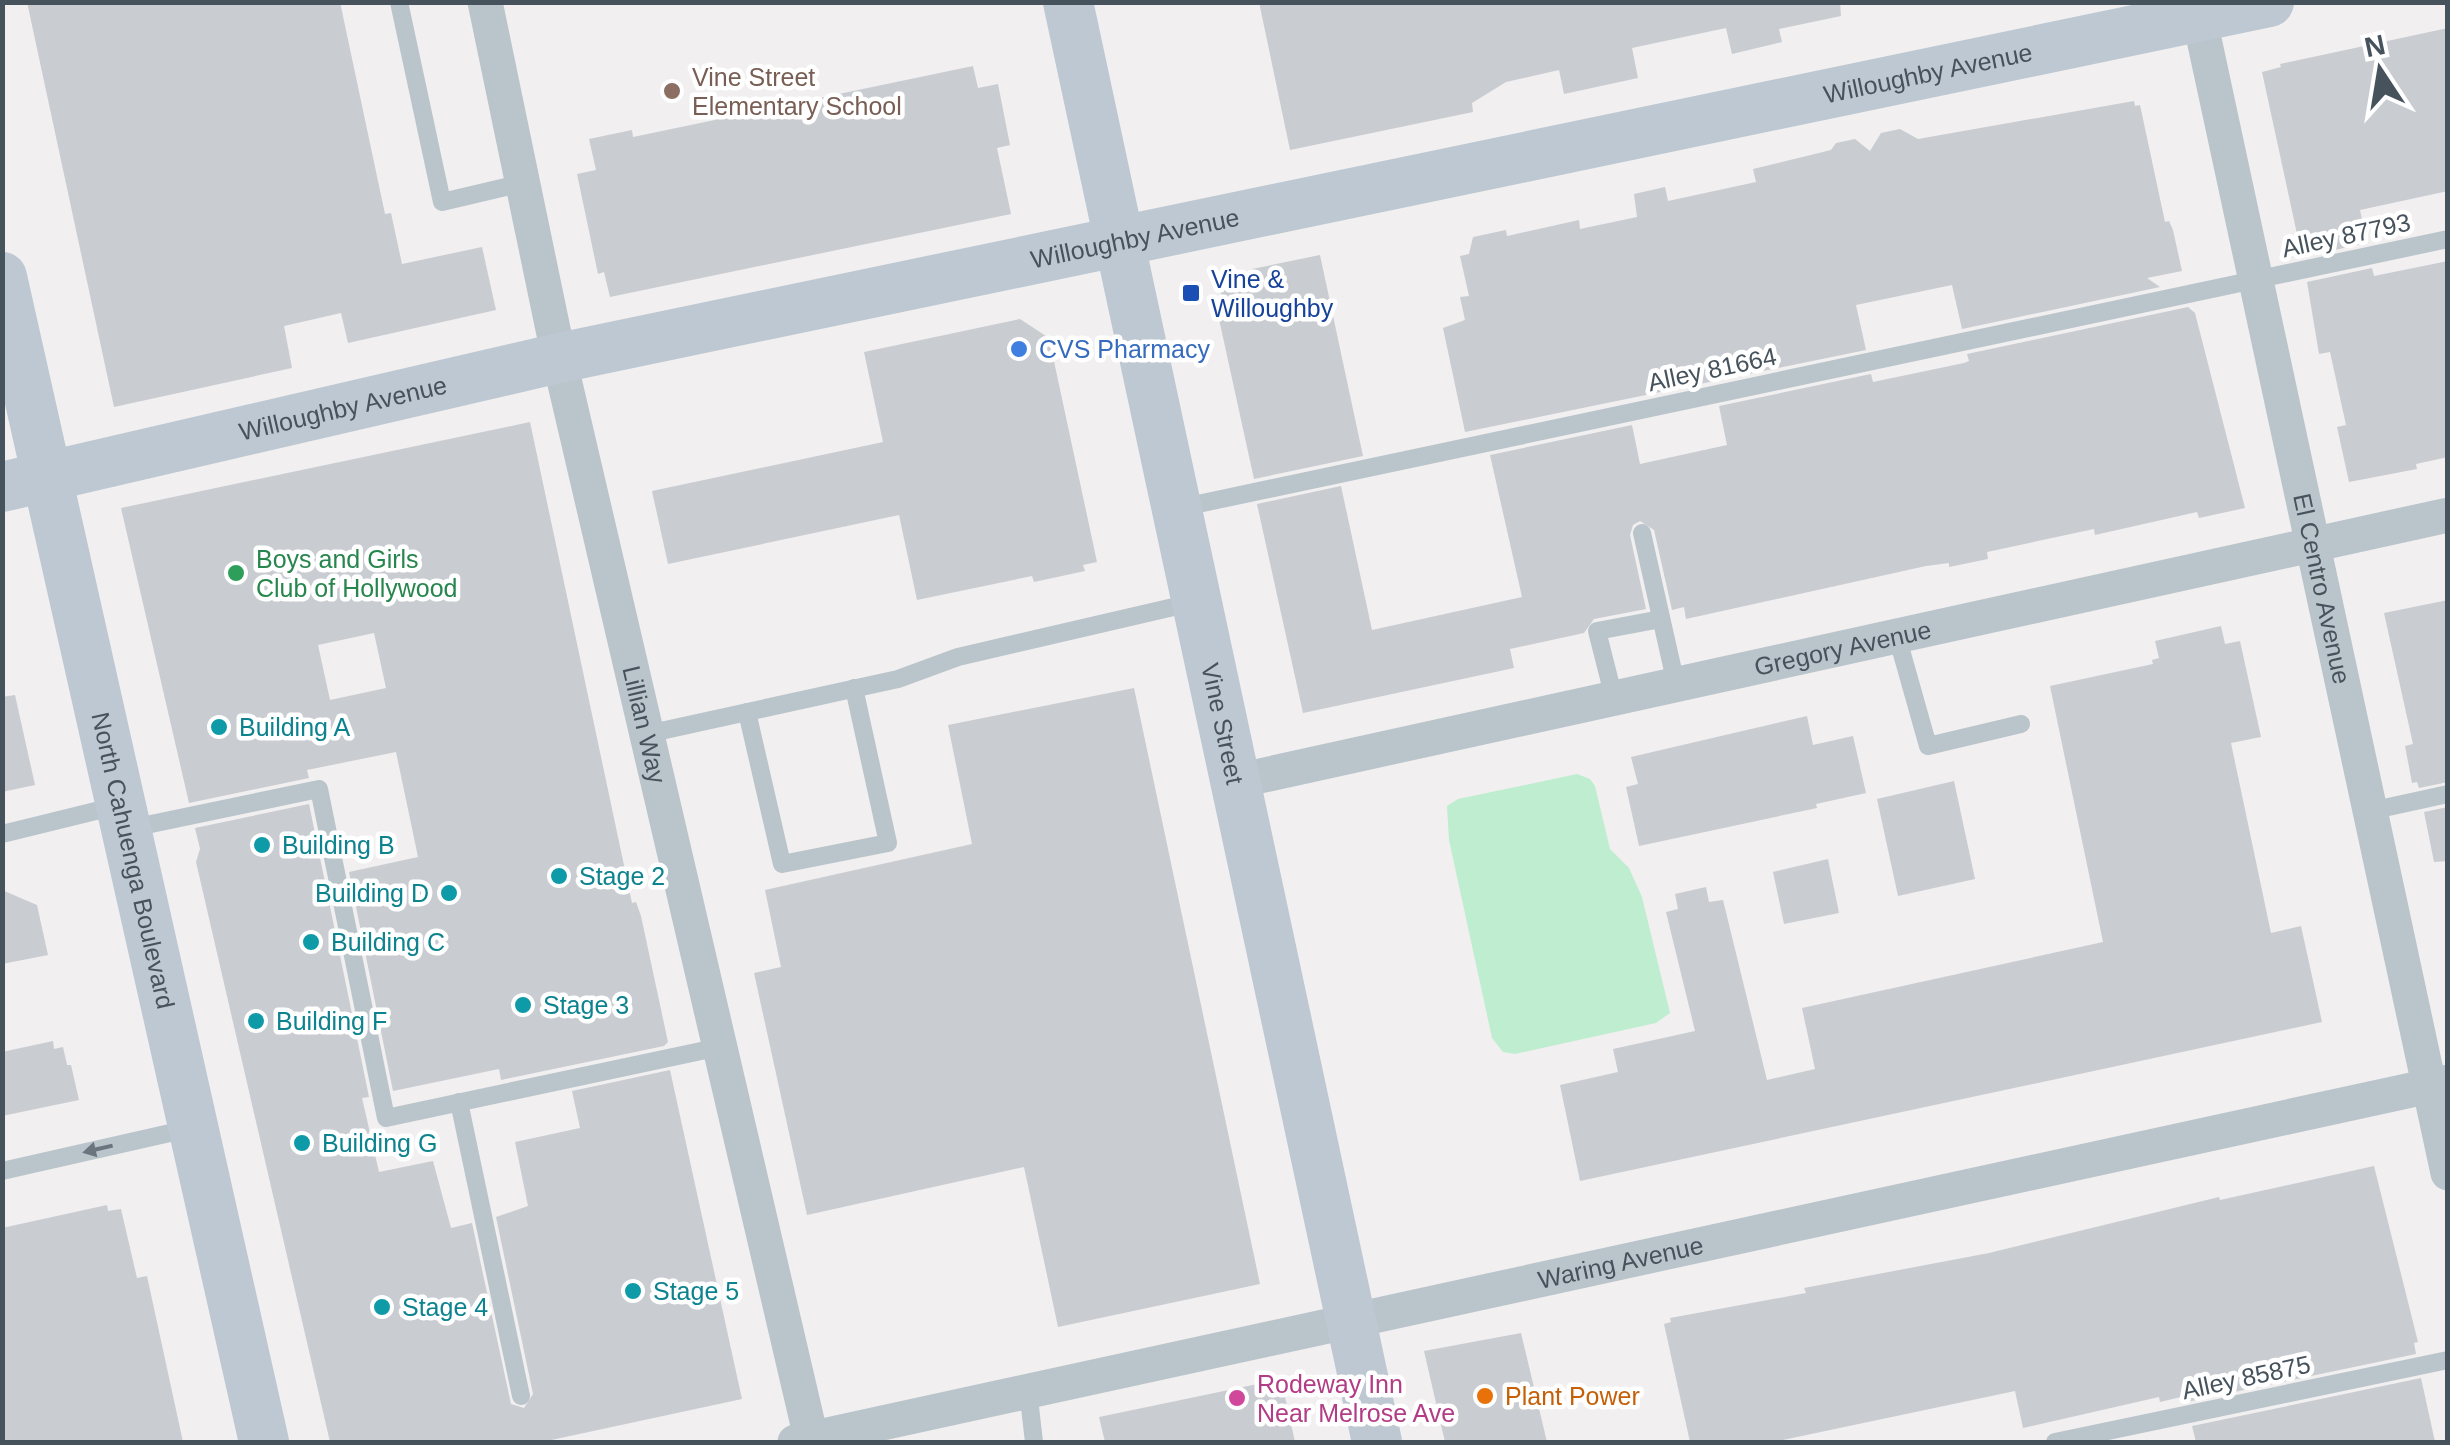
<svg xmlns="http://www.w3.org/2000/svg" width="2450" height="1445" font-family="Arial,sans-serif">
<rect width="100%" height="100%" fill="#f1efef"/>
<path fill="#beeecf" d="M1577,774L1590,779L1595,786L1610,849L1629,868L1642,897L1670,1013L1656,1023L1515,1054L1503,1052L1492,1038L1449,840L1447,806L1458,799Z"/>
<g fill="#c9ccd1" fill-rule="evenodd">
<path d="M27,2H340L385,214L391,213L402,264L482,247L496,310L348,343L341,313L284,326L292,368L114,407Z"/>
<path d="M1259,2H1840L1841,16L1779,29L1782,42L1732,54L1726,28L1632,48L1638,78L1564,94L1559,70L1506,82L1472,103L1473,112L1290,150Z"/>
<path d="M2448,28V191L2360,210L2367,243L2302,257L2262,72L2281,67L2280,64Z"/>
<path d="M973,66L978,88L998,84L1010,145L997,148L1011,214L610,297L604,272L598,274L577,174L596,170L589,139L632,130L633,137Z"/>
<path d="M2134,101L2135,106L2140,105L2165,222L2169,221L2173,230L2182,271L2147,278L2160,287L1962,329L1952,285L1856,305L1866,350L1465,432L1443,328L1465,320L1460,297L1469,296L1460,256L1469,254L1473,237L1506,230L1507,236L1579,220L1580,229L1637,217L1634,194L1665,187L1668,201L1756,182L1753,169L1831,150L1836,143L1855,139L1870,151L1881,133L1900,129L1918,139Z"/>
<path d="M1320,255L1363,456L1254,479L1217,310L1223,303L1219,285L1249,278L1252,269Z"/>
<path d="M2448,261V457L2416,464L2417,469L2349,482L2337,427L2346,425L2330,352L2319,354L2307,282L2372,268L2374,276Z"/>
<path d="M2188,307L2195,313L2245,508L2199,518L2197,512L2095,535L2094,529L1987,552L1988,559L1949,567V563L1926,566L1686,619L1684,607L1672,610L1654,530L1640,521L1633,525L1630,535L1646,609L1594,619L1584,633L1510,649L1514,668L1303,713L1257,504L1341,486L1372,630L1522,597L1490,455L1632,425L1640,464L1727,445L1719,406L1871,374L1873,382L1964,363L1969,361L1967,354Z"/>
<path d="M1020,319L1049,338L1097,562L1083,565L1085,571L1034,582L1032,576L917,600L899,515L668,564L652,491L883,442L864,352Z"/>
<path d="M530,422L632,903L636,902L641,916L668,1042L664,1046L501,1080L499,1069L393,1091L349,872L418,857L396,752L307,770L309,778L189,803L121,508ZM374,633L386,688L330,700L318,645Z"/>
<path d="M2448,600V782L2419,788L2417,782L2412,783L2405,746L2413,744L2384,613Z"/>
<path d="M2221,626L2225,644L2240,641L2261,737L2231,743L2271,933L2301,926L2322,1022L1580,1181L1560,1085L1618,1072L1613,1049L1695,1031L1666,912L1678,909L1675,894L1706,887L1709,902L1723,900L1767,1080L1815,1069L1802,1008L2103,942L2050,686L2153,664L2152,660L2159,658L2155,641Z"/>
<path d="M1134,688L1260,1284L1058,1327L1024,1167L807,1215L754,973L781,967L765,890L972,844L948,725Z"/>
<path d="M15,695L35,785L2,792V697Z"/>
<path d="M1807,716L1813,745L1853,736L1866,793L1816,804L1817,808L1639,846L1626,787L1638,784L1631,757Z"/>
<path d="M1954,781L1975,879L1898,896L1877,799Z"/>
<path d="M309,804L369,1097L362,1098L379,1172L433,1161L451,1228L472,1223L511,1404L524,1408L533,1394L496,1217L528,1206L515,1142L580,1128L572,1091L670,1070L742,1399L542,1442H330L196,862L200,849L195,828Z"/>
<path d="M2448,807V861L2434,862L2424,812Z"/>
<path d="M1828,859L1839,913L1784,924L1773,872Z"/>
<path d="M2,890L37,905L48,955L2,964Z"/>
<path d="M53,1041L54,1049L63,1047L67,1065H71L79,1100L2,1116V1052Z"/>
<path d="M2374,1166L2418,1342L2414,1343L2416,1354L2187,1402L2185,1396L2160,1402L2159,1397L2023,1428L2015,1391L1773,1442H1690L1664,1324L1671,1322L1670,1318L1806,1293L1804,1288L1989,1253L2219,1197L2220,1200Z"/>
<path d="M107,1205L108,1211L121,1209L137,1278L147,1276L183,1442H2V1228Z"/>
<path d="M1521,1333L1547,1442H1445L1424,1351Z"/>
<path d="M2421,1378L2435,1442H2196L2192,1426Z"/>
<path d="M1281,1379L1295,1442H1105L1099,1417Z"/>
</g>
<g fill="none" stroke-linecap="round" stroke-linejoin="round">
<g stroke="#bac4cb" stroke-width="18">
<path d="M399,2L442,202L523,183"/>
<path d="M1179,508L2448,239"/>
<path d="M1642,533L1676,684"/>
<path d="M1897,636L1928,746L2021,724"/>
<path d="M1614,698L1597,631L1661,619"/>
<path d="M747,712L782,864L888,843L854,688"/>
<path d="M647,734L898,679L958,657L1195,602"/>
<path d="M2370,811L2448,794"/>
<path d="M127,829L319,789L386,1118L720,1047"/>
<path d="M2,834L116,806"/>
<path d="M459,1102L521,1396"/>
<path d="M2,1171L192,1128"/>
<path d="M1028,1390L1034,1442"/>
<path d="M2055,1442L2448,1360"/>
</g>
<g stroke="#bac4cb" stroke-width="35">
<path id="s1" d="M485,2L559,358L812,1442"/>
<path id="s2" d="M2196,2L2448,1173"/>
<path id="s3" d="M1237,781L2448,515"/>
<path id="s4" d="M795,1442L2448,1082"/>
</g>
<g stroke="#bdc8d2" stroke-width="50">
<path id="s5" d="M1068,2L1377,1442"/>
<path id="s6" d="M2,277L264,1442"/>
<path id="s7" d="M2,487L559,358L2269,2"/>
</g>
</g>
<defs><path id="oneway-solid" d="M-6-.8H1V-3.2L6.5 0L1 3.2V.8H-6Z" transform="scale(2.5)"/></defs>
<use fill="#6a757d" href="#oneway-solid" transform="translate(98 1149) rotate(167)"/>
<circle fill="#8d6e63" stroke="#fff" stroke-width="4" cx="672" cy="91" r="10"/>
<rect fill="#1a4fb4" stroke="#fff" stroke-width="4" x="1181" y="283" width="20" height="20" rx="5"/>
<circle fill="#3f7fe0" stroke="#fff" stroke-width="4" cx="1019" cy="349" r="10"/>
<circle fill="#2e9e5b" stroke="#fff" stroke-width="4" cx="236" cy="573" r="10"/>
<g fill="#0f9aa8" stroke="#fff" stroke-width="4">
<circle cx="219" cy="727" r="10"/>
<circle cx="262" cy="845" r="10"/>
<circle cx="559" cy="876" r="10"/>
<circle cx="449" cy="893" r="10"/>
<circle cx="311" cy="942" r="10"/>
<circle cx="523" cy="1005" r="10"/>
<circle cx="256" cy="1021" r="10"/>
<circle cx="302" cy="1143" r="10"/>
<circle cx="633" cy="1291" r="10"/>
<circle cx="382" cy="1307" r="10"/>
</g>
<circle fill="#e8710a" stroke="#fff" stroke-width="4" cx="1485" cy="1396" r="10"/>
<circle fill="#d1479c" stroke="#fff" stroke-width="4" cx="1237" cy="1398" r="10"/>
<g text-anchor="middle" stroke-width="9" stroke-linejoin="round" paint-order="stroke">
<g font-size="25" fill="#47535c" stroke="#fff">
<text dy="9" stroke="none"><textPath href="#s7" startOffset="1970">Willoughby Avenue</textPath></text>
<text transform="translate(2346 235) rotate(-12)" y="9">Alley 87793</text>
<text dy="9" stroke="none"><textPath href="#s7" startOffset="1160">Willoughby Avenue</textPath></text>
<text transform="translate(1712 369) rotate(-12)" y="9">Alley 81664</text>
<text dy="9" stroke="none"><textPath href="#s7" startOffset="350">Willoughby Avenue</textPath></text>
<text dy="9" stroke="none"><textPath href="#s2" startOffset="600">El Centro Avenue</textPath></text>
<text dy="9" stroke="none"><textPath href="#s3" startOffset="620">Gregory Avenue</textPath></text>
<text dy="9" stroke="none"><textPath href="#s5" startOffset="738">Vine Street</textPath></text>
<text dy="9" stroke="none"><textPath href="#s1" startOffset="740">Lillian Way</textPath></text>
<text dy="9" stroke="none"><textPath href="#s6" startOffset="598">North Cahuenga Boulevard</textPath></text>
<text dy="9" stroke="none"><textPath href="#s4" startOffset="845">Waring Avenue</textPath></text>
<text transform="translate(2246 1377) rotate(-12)" y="9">Alley 85875</text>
</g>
<g font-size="25" fill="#785e54" stroke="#fff" text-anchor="start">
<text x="692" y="86">Vine Street<tspan x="692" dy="29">Elementary School</tspan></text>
</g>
<g font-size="25" fill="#164399" stroke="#fff" text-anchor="start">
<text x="1211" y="288">Vine &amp;<tspan x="1211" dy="29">Willoughby</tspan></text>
</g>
<g font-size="25" fill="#366cbe" stroke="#fff" text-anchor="start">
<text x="1039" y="358">CVS Pharmacy</text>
</g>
<g font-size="25" fill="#27864d" stroke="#fff" text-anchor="start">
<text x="256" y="568">Boys and Girls<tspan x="256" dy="29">Club of Hollywood</tspan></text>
</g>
<g font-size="25" fill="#0d838f" stroke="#fff" text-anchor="start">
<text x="239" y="736">Building A</text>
<text x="282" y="854">Building B</text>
<text x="579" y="885">Stage 2</text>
<text x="429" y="902" text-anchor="end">Building D</text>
<text x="331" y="951">Building C</text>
<text x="543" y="1014">Stage 3</text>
<text x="276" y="1030">Building F</text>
<text x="322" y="1152">Building G</text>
<text x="653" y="1300">Stage 5</text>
<text x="402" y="1316">Stage 4</text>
</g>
<g font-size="25" fill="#b23c85" stroke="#fff" text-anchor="start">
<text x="1257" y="1393">Rodeway Inn<tspan x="1257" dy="29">Near Melrose Ave</tspan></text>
</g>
<g font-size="25" fill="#c56008" stroke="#fff" text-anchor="start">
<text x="1505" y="1405">Plant Power</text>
</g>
</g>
<rect width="2450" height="1445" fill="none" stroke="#47535c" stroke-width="10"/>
<g transform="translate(2380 70) rotate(348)" stroke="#ffffff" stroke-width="8" paint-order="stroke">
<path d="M0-8L18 38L0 25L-18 38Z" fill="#47535c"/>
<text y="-15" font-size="28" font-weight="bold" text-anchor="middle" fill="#47535c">N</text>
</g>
</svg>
